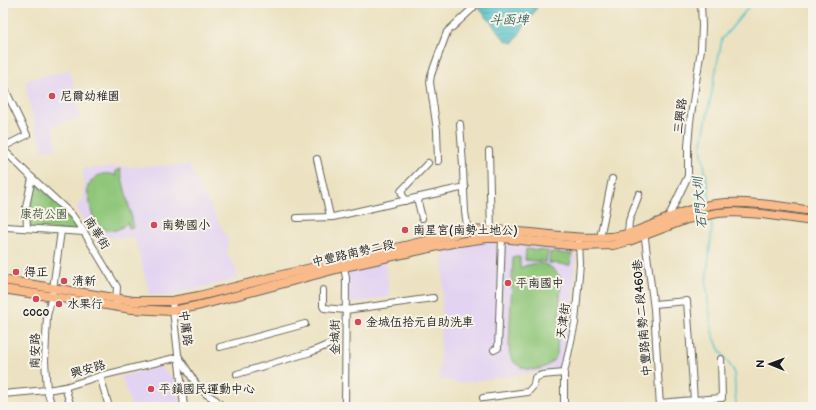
<svg xmlns="http://www.w3.org/2000/svg" width="816" height="410" font-family="'Balsamiq Sans','LXGW WenKai TC',sans-serif">
<defs>
<pattern id="park-tufts" width="24" height="20" patternUnits="userSpaceOnUse"><rect width="24" height="20" fill="#8fc679"/><path d="M3 7l-1-3M5 7V3M7 7l1-3M15 17l-1-3M17 17v-4M19 17l1-3" fill="none" stroke="#7baa68"/></pattern>
<pattern id="water-rules" width="6" height="5" patternUnits="userSpaceOnUse"><rect width="6" height="5" fill="#54c2c9"/><path d="M0 2.5h6" fill="none" stroke="#49a6ac"/></pattern>
</defs>
<rect width="100%" height="100%" fill="#f7f3e8"/>
<filter id="ink" filterUnits="userSpaceOnUse"><feTurbulence type="fractalNoise" baseFrequency=".025" numOctaves="2"/><feDisplacementMap in="SourceGraphic" scale="8" xChannelSelector="R" yChannelSelector="G"/><feConvolveMatrix kernelMatrix="1 2 1 2 8 2 1 2 1" color-interpolation-filters="sRGB"/></filter>
<filter id="wash" filterUnits="userSpaceOnUse"><feTurbulence type="fractalNoise" baseFrequency=".012" numOctaves="4" result="noise"/><feDisplacementMap in="SourceGraphic" scale="16" xChannelSelector="R" yChannelSelector="G"/><feGaussianBlur stdDeviation="0.9" result="paint"/><feColorMatrix in="noise" values="0 0 0 0 0 0 0 0 0 0 0 0 0 0 0 0 0 1.4 0 .05"/><feComposite in="paint" operator="in"/></filter>
<g filter="url(#wash)">
<rect width="100%" height="100%" fill="#ece2c1"/>
<g fill="#e3d3f2">
<path d="M70,70L81,118L52,126L57,148L42,150L31,110L25,81Z"/>
<path d="M189,165L228,240L227,253L237,270V279L185,291L170,296L150,294L135,239L96,236L79,214L77,205L83,202L84,188L83,168Z"/>
<path d="M487,241L576,250L572,316L563,368L461,383L439,379L444,248Z"/>
<path d="M385,260L390,296L349,304L347,269Z"/>
<path d="M160,367L176,381L179,404L168,407H132L121,376Z"/>
</g>
<g fill="#8fc679" stroke="#56714a">
<path d="M120,169L134,227L129,228L127,222C118,235 98,233 93,217C90,208 89,198 87,189C92,176 103,170 116,176L115,171Z"/>
<path d="M526,249L548,251L546,262L525,260Z"/>
<path d="M550,252L572,254L570,265L549,263Z"/>
<path d="M513,257H520V268C537,260 552,262 561,279L557,354C550,371 527,375 514,362C510,357 509,352 509,346Z"/>
</g>
<path fill="url(#park-tufts)" stroke="#56714a" d="M32,178L84,232L27,228Z"/>
<path fill="url(#water-rules)" stroke="#386f72" d="M475,3H540L513,43L505,40Z"/>
<g fill="none" stroke-linecap="round" stroke-linejoin="round">
<g stroke="#54c2c9" stroke-width="1.5">
<path d="M710,203L709,192L701,148L722,39L748,8V3"/>
<path d="M711,217L712,228L706,283L712,332L719,349L734,371L736,407"/>
</g>
</g>
</g>
<g filter="url(#ink)">
<g fill="none" stroke-linecap="round" stroke-linejoin="round">
<g stroke="#656156" stroke-width="8">
<g id="minor">
<path d="M3,85L27,135L3,147"/>
<path d="M460,124L463,165"/>
<path d="M3,149L29,175L72,215L84,232L117,287L116,303"/>
<path d="M489,151L491,233"/>
<path d="M317,159L330,216"/>
<path d="M438,161L437,130L430,82L431,75L447,32L473,8"/>
<path d="M463,170L465,212L468,231"/>
<path d="M405,201L401,191L428,163"/>
<path d="M297,218L333,217L420,197"/>
<path d="M422,218L418,202L420,197L465,187"/>
<path d="M667,220L688,176V146L690,122L701,49L702,26L701,3"/>
<path d="M6,227L84,232"/>
<path d="M27,228L26,207L32,178"/>
<path d="M644,231L654,309L660,407"/>
<path d="M628,233L629,221L639,194"/>
<path d="M600,238L612,179"/>
<path d="M344,267L346,278L345,407"/>
<path d="M323,290V306L324,308L346,310L433,298"/>
<path d="M172,301L184,407"/>
<path d="M654,304L687,301L694,400L660,403"/>
<path d="M220,347L305,324"/>
<path d="M494,350L498,348L502,238"/>
<path d="M237,374L311,352L330,344"/>
<path d="M100,376L109,407"/>
<path d="M65,387L71,407"/>
<path d="M3,394L47,390L65,387L100,376L179,357L196,384L206,394L216,400L223,407"/>
<path d="M483,398L528,392L534,385L535,378L542,375L564,373"/>
<path d="M694,400L722,398L721,359"/>
<path d="M52,407L47,390L45,361L47,316L52,296L61,231"/>
<path d="M564,407V373L575,323L580,264L579,242"/>
</g>
</g>
<g stroke="#656156" stroke-width="10">
<g id="major">
<path d="M3,280L133,301H172L199,296L290,273L468,231C485,230 502,230 519,232C550,234 579,240 610,237C636,235 662,219 687,211C697,208 707,205 716,204C747,200 783,207 813,211"/>
<path d="M3,289L132,309L172,311L201,305L344,267L452,243L487,238H502L579,246L613,245L629,241L687,219L718,213L733,212L762,214L813,221"/>
</g>
</g>
<use href="#minor" stroke="#fff" stroke-width="6"/>
<use href="#major" stroke="#fabb8b" stroke-width="8"/>
</g>
</g>
<g fill="#d1495b" stroke="#f7f3e8" stroke-width="1.5">
<circle cx="52" cy="96" r="4"/>
<circle cx="154" cy="225" r="4"/>
<circle cx="405" cy="230" r="4"/>
<circle cx="16" cy="272" r="4"/>
<circle cx="64" cy="281" r="4"/>
<circle cx="508" cy="283" r="4"/>
<circle cx="36" cy="299" r="4"/>
<circle cx="59" cy="304" r="4"/>
<circle cx="358" cy="322" r="4"/>
<circle cx="151" cy="389" r="4"/>
</g>
<g text-anchor="middle" stroke-width="4" stroke-linejoin="round" paint-order="stroke">
<g font-size="12" fill="#1c1c1c" stroke="#f7f3e8" text-anchor="start">
<text x="60" y="100">尼爾幼稚園</text>
<text x="162" y="229">南勢國小</text>
<text x="413" y="234">南星宮(南勢土地公)</text>
<text x="24" y="276">得正</text>
<text x="72" y="285">清新</text>
<text x="516" y="287">平南國中</text>
<text x="67" y="308">水果行</text>
<text x="36" y="316" text-anchor="middle">coco</text>
<text x="366" y="326">金城伍拾元自助洗車</text>
<text x="159" y="393">平鎮國民運動中心</text>
</g>
<g font-size="12" fill="#1c1c1c" stroke="#f7f3e8">
<text transform="translate(680 116) rotate(-83)" y="4">三興路</text>
<text transform="translate(97 233) rotate(57)" y="4">南華街</text>
<text transform="translate(353 253) rotate(-13)" y="4">中豐路南勢二段</text>
<text transform="translate(642 318) rotate(-95)" y="4">中豐路南勢二段460巷</text>
<text transform="translate(563 321) rotate(-82)" y="4">天津街</text>
<text transform="translate(186 328) rotate(83)" y="4">中庸路</text>
<text transform="translate(335 337) rotate(-91)" y="4">金城街</text>
<text transform="translate(35 351) rotate(-89)" y="4">南安路</text>
<text transform="translate(88 369) rotate(-16)" y="4">興安路</text>
</g>
<g font-size="12" fill="#44583d" stroke="#f7f3e8">
<text x="44" y="218">康荷公園</text>
</g>
<g font-size="13" font-style="italic" fill="#325e61" stroke="#f7f3e8">
<text x="509" y="24">斗函埤</text>
<text transform="translate(699 203) rotate(-95)" y="5">石門大圳</text>
</g>
</g>
<rect width="816" height="410" fill="none" stroke="#f7f3e8" stroke-width="16"/>
<g transform="translate(770 364) rotate(271)" stroke="#f7f3e8" stroke-width="3" paint-order="stroke">
<path d="M0-3L7 15L0 10L-7 15Z" fill="#1c1c1c"/>
<text y="-6" font-size="11" font-weight="bold" text-anchor="middle" fill="#1c1c1c">N</text>
</g>
</svg>
